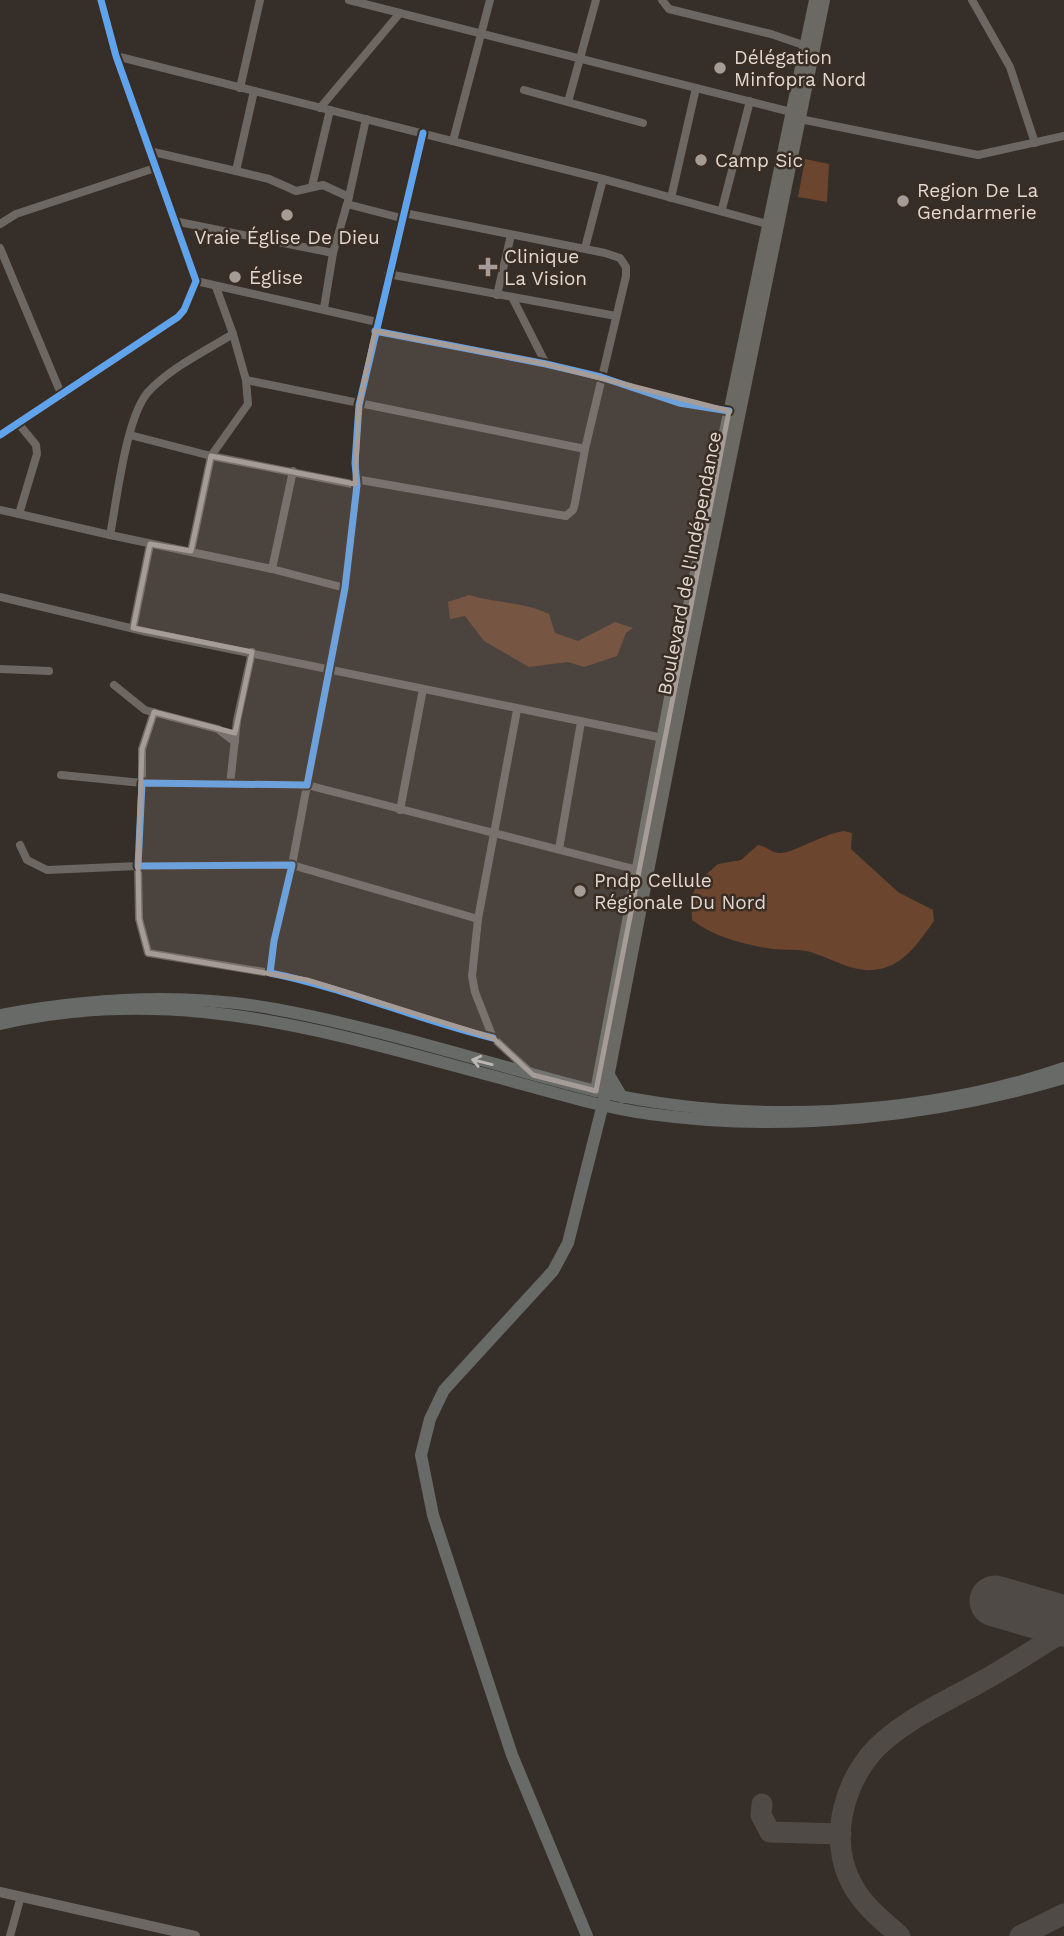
<svg xmlns="http://www.w3.org/2000/svg" width="1064" height="1936" font-family="'Work Sans',sans-serif">
<rect width="100%" height="100%" fill="#352e29"/>
<g fill="#6b452d">
<path d="M805,159L829,164L827,202L798,197Z"/>
<path d="M469,595C495,603 525,602 549,614L555,633L578,641L615,622L633,628L626,633L617,656L584,667L568,662L529,667L484,641L465,616L450,619L448,602Z"/>
<path d="M844,831L852,833L851,849L898,892L933,910L934,921C923,936 911,955 894,964C860,981 836,958 806,951C795,949 784,950 773,949C746,945 713,937 692,920L691,897L700,880L718,864L741,860L758,845C766,846 772,853 779,853C792,854 822,834 844,831Z"/>
</g>
<g fill="none" stroke-linecap="round" stroke-linejoin="round">
<g stroke="#504a46" stroke-width="21">
<path d="M762,1804L761,1815L770,1832L841,1834"/>
<path d="M900,1936C883,1921 864,1906 853,1886C826,1839 845,1773 885,1740C912,1717 946,1701 977,1684C1007,1668 1035,1649 1064,1631"/>
<path d="M1020,1936L1064,1914"/>
</g>
<path stroke="#504a46" stroke-width="51" d="M995,1601L1064,1621"/>
<g stroke="#6d6763" stroke-width="8">
<path d="M349,0L791,112"/>
<path d="M662,0L669,9L771,34L806,46"/>
<path d="M972,0L1010,67L1035,143"/>
<path d="M116,56L603,179L767,224"/>
<path d="M240,88L260,0"/>
<path d="M524,90L643,123"/>
<path d="M568,102L596,0"/>
<path d="M320,108L400,13"/>
<path d="M800,119L978,155L1064,136"/>
<path d="M423,133L359,405L355,463L357,485L345,588L307,785L142,783L138,866L292,865L274,941L270,973C346,988 418,1020 493,1038"/>
<path d="M453,141L490,0"/>
<path d="M149,151L236,171L254,91"/>
<path d="M236,171L269,179L296,191L323,185L349,197"/>
<path d="M312,186L330,110"/>
<path d="M671,198L696,88"/>
<path d="M348,201L366,119"/>
<path d="M722,209L750,101"/>
<path d="M174,221L333,253L324,308"/>
<path d="M0,224L16,214L155,168"/>
<path d="M0,248L62,396"/>
<path d="M585,248L603,179"/>
<path d="M333,253L347,204L401,218"/>
<path d="M388,274L616,316"/>
<path d="M196,281L377,322"/>
<path d="M216,287L233,334C205,351 172,367 149,391C126,415 117,500 110,535L272,569L345,588"/>
<path d="M497,295L511,235"/>
<path d="M512,297L546,364"/>
<path d="M375,331L546,364L601,377L679,403L729,411"/>
<path d="M233,334L246,380L585,449L626,276V267L620,258L605,253L404,213"/>
<path d="M18,423L36,445L37,454L19,514L110,535"/>
<path d="M0,435L178,317L184,310L196,281L116,56L101,0"/>
<path d="M130,435L211,456L357,485"/>
<path d="M355,479L566,516L573,510L575,503L585,449"/>
<path d="M0,510L19,514"/>
<path d="M191,551L211,456L248,404L246,380"/>
<path d="M272,569L293,471"/>
<path d="M0,597L147,632L663,738"/>
<path d="M133,628L150,544"/>
<path d="M0,669L49,671"/>
<path d="M114,685L145,710L218,729L235,742"/>
<path d="M517,710L478,919L292,865L307,785C417,814 528,841 638,870"/>
<path d="M61,775L142,783V749L154,712"/>
<path d="M230,785L237,720L252,652"/>
<path d="M400,810L423,689"/>
<path d="M20,845L27,860L47,870L138,866L139,919L148,953L270,973"/>
<path d="M559,849L581,722"/>
<path d="M478,919L472,976L475,992L493,1038L531,1073"/>
<path d="M10,1936L21,1896"/>
</g>
<path stroke="#6d6763" stroke-width="10" d="M0,1892L195,1936"/>
<g stroke="#6a6964" stroke-width="12">
<path d="M596,1091L672,687L815,0"/>
<path d="M605,1093L683,691L824,0"/>
</g>
<g stroke="#676a67" stroke-width="12">
<path d="M0,1015C91,998 184,992 275,1009C383,1029 489,1064 596,1091C746,1125 917,1118 1064,1068"/>
<path d="M0,1024C180,982 335,1034 507,1080C554,1093 601,1107 650,1114C788,1133 931,1117 1064,1078"/>
<path d="M609,1075L622,1097"/>
<path d="M587,1936L512,1755L433,1515L421,1455L430,1419L444,1390L553,1271L568,1243L604,1100"/>
</g>
<g stroke="#3a2d24" stroke-width="11">
<g id="cycleway">
<path d="M423,133L359,405L355,463L357,485L345,588L307,785L142,783L138,866L292,865L274,941L270,973C346,988 418,1020 493,1038"/>
<path d="M375,331L546,364L601,377L679,403L729,411"/>
<path d="M0,435L178,317L184,310L196,281L116,56L101,0"/>
</g>
</g>
<use href="#cycleway" stroke="#60a3ed" stroke-width="7"/>
</g>
<defs><path id="oneway-shaft" d="M-6 0H5M1.5-3L5.5 0L1.5 3" fill="none" stroke-width="1.6" stroke-linecap="round" stroke-linejoin="round" transform="scale(1.75)"/></defs>
<use stroke="#bcb7b3" href="#oneway-shaft" transform="translate(482 1062) rotate(-166)"/>
<path fill="#a59c98" fill-opacity="0.2" stroke="#a59c98" stroke-width="5" stroke-linejoin="round" d="M375,331L546,364L729,411L596,1091L533,1075L493,1038L307,980L148,953L139,919L138,866L142,749L154,712L235,733L252,652L133,628L150,544L191,551L211,456L355,484L359,405Z"/>
<g fill="#a59c98" stroke="#3a2d24" stroke-width="2.5">
<circle cx="720" cy="68" r="7"/>
<circle cx="701" cy="160" r="7"/>
<circle cx="903" cy="201" r="7"/>
<circle cx="287" cy="215" r="7"/>
<path d="M484.5 256.5h7v7h7v7h-7v7h-7v-7h-7v-7h7z"/>
<circle cx="235" cy="277" r="7"/>
<circle cx="580" cy="891" r="7"/>
</g>
<g text-anchor="middle" stroke-width="5" stroke-linejoin="round" paint-order="stroke">
<g font-size="19" fill="#e1d8d3" stroke="#3a2d24" text-anchor="start">
<text x="734" y="64">Délégation<tspan x="734" dy="22">Minfopra Nord</tspan></text>
<text x="715" y="167">Camp Sic</text>
<text x="917" y="197">Region De La<tspan x="917" dy="22">Gendarmerie</tspan></text>
<text x="287" y="244" text-anchor="middle">Vraie Église De Dieu</text>
<text x="504" y="263">Clinique<tspan x="504" dy="22">La Vision</tspan></text>
<text x="249" y="284">Église</text>
<text x="594" y="887">Pndp Cellule<tspan x="594" dy="22">Régionale Du Nord</tspan></text>
</g>
<g font-size="19" fill="#e1d8d3" stroke="#3a2d24">
<text transform="translate(689 563) rotate(-79)" y="7">Boulevard de l'Indépendance</text>
</g>
</g>
</svg>
